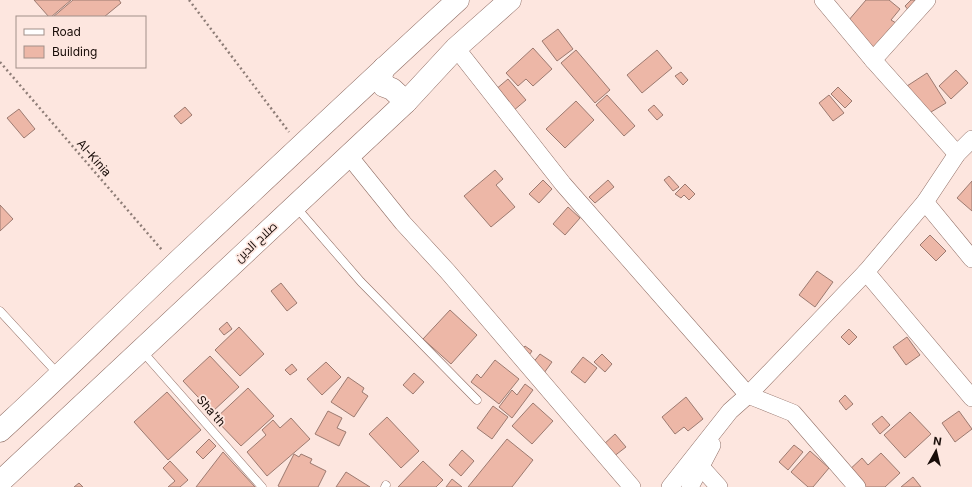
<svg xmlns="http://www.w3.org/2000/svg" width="972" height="487" font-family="Inter,Cairo,sans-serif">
<rect width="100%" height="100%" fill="#fde6df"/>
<g fill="#edb7a7" stroke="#9c7a70">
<path d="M34,0H71L51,17H49Z"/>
<path d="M73,0H119L121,3L104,17H53Z"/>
<path d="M866,0H889L900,9L891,20L896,23L873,50L848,21Z"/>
<path d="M911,0H918L910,12L905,6Z"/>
<path d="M558,29L573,49L557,61L542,41Z"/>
<path d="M533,48L552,69L533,86L526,79L518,86L506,73Z"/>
<path d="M576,50L610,90L595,103L561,63Z"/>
<path d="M657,50L672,68L642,93L627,75Z"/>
<path d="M956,70L968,83L951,99L939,86Z"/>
<path d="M681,72L688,80L683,85L675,76Z"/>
<path d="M927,73L946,103L926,115L907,86Z"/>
<path d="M508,79L526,100L513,111L495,90Z"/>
<path d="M838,87L852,101L845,108L831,94Z"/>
<path d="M607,95L635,126L624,136L596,105Z"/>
<path d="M829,95L844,113L833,121L819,103Z"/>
<path d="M576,101L594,120L565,148L546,129Z"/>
<path d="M654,105L663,115L657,120L648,110Z"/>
<path d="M185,107L192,115L181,124L174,116Z"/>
<path d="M19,109L35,129L24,138L7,118Z"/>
<path d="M495,170L503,179L496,185L515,207L491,227L464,196Z"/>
<path d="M669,176L679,187L673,191L664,180Z"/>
<path d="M543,180L552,189L539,203L529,194Z"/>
<path d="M608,180L614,187L595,203L589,197Z"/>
<path d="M972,181V211L957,198Z"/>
<path d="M685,184L695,194L689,200L684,195L681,198L675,194Z"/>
<path d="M0,205L13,219L0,231Z"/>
<path d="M568,207L580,218L565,235L553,224Z"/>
<path d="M930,235L946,251L936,261L920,245Z"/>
<path d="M817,271L833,282L815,307L799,295Z"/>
<path d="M281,283L297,303L287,311L271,291Z"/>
<path d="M450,310L477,335L451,364L423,339Z"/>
<path d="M227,322L232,329L224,335L219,329Z"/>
<path d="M239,327L264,354L240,376L215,350Z"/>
<path d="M849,329L857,337L849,345L841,337Z"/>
<path d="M907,337L920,355L906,365L893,347Z"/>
<path d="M525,346L532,351L527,358L520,352Z"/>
<path d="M540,354L552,362L544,373L532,364Z"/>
<path d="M602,354L612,364L605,372L594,362Z"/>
<path d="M210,356L239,387L212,412L183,381Z"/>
<path d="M583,357L597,368L585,383L571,372Z"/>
<path d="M495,360L519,379L499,404L471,382L477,374L481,378Z"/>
<path d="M326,362L341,377L322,395L307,379Z"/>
<path d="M292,364L297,370L290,375L285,370Z"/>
<path d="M414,373L424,382L413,394L403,385Z"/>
<path d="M348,377L364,388L362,392L368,396L354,417L331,402Z"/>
<path d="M525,384L533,390L512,418L499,407L512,390L517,395Z"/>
<path d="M248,388L274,416L241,446L215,419Z"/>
<path d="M167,392L201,430L168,460L134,422Z"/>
<path d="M845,395L853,404L846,410L839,401Z"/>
<path d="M686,397L703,419L688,431L684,427L675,434L662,417Z"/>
<path d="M533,403L553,421L532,444L512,426Z"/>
<path d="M493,406L508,417L492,439L477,428Z"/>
<path d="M328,411L342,418L337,428L346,432L339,446L315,434Z"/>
<path d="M959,411L972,429L955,442L942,423Z"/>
<path d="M910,412L931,434L905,458L884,435Z"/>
<path d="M882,416L890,425L880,434L872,424Z"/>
<path d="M387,417L419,451L401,468L369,434Z"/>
<path d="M291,418L310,439L267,476L247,452L266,435L262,430L273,420L280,428Z"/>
<path d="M615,434L626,447L613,457L603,445Z"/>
<path d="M209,439L216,446L203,459L196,452Z"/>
<path d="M507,439L533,460L512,487H468Z"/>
<path d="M794,445L803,452L788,470L779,462Z"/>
<path d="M462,450L474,461L461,476L449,465Z"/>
<path d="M810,451L829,468L813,487H808L791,472Z"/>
<path d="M223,452L255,487H196Z"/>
<path d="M881,453L900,473L885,487H862L847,472L862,458L868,465Z"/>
<path d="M294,454L299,457L301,454L312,459L310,463L326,471L318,487H280L278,486Z"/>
<path d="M170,461L188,480L180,487H168L175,481L163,468Z"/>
<path d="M423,461L443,480L436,487H398Z"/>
<path d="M346,472L370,487H336Z"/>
<path d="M913,477L921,487H901Z"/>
<path d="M452,479L462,487H446Z"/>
<path d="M79,483L83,487H74Z"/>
</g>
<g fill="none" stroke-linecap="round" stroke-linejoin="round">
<g stroke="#906e65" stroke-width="9">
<g id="service">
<path d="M296,207L361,282L477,400"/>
<path d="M0,311L59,375"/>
<path d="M142,351L262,487"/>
<path d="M385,487L386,485"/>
</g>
</g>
<g stroke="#906e65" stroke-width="18">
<g id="minor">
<path d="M823,0L873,60L957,154"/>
<path d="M456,48L563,184L748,395L793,413L857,487"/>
<path d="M873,60L927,0"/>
<path d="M349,156L403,223L448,272L632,487"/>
<path d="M925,202L972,259"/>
<path d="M866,272L972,398"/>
<path d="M701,467L719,487"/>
<path d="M670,487L730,411L748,395L866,272L925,202L957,154L972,139"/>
<path d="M690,487L712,445"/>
</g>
</g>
<g stroke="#906e65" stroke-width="23">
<g id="trunk">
<path d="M384,68L381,76L384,86L392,89L406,102"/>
<path d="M0,431C60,376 117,319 176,263C270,175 363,87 458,0"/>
<path d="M0,482L406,102L456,48L510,0"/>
</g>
</g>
<g stroke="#8e7d77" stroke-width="2.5" stroke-dasharray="2 3" stroke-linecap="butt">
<path d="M189,0L289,132"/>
<path d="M0,62L162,250"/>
</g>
<use href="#service" stroke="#fff" stroke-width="8"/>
<use href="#minor" stroke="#fff" stroke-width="17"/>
<use href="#trunk" stroke="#fff" stroke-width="22"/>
</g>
<g text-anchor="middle" stroke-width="3.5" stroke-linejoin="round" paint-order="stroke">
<g font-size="12" fill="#190d09" stroke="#fde6df">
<text transform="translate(94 158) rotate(49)" y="4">Al-Kinia</text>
<text transform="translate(256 242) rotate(-43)" y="4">صلاح الدين</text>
<text transform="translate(211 411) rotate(49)" y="4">Sha'th</text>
</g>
</g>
<rect x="16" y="16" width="130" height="52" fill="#fde6df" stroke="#a28f89"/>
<rect x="24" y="29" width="20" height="6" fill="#ffffff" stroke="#a28f89"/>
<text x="52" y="36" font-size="12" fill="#190d09">Road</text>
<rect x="24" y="46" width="20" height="12" fill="#edb7a7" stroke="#a28f89"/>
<text x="52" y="56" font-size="12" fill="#190d09">Building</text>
<g transform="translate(936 451) rotate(8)" stroke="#fde6df" stroke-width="3" paint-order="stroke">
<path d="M0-3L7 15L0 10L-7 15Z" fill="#190d09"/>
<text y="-6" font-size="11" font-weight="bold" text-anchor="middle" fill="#190d09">N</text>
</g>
</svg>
